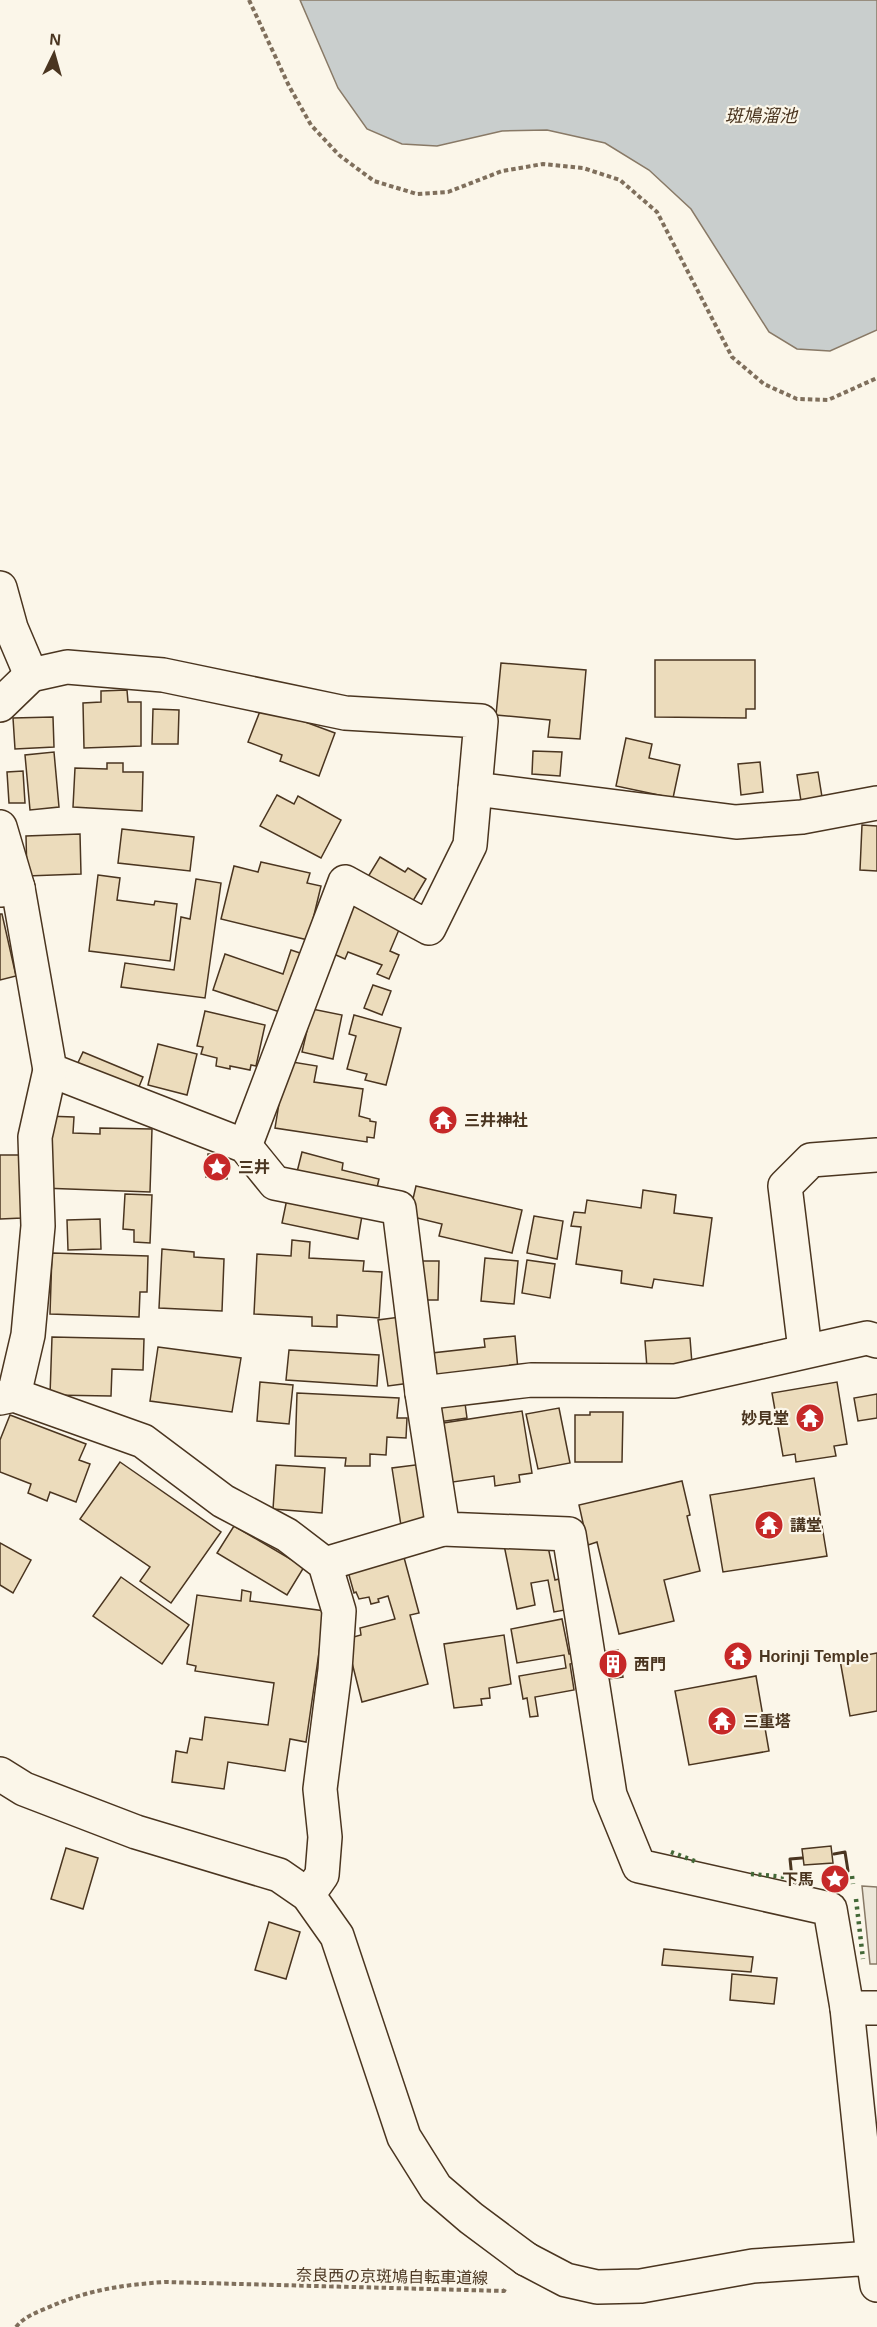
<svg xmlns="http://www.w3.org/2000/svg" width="877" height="2327" font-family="Helvetica,'Noto Sans JP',sans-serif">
<rect width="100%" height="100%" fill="#fbf6e9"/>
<path fill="#ede7d9" stroke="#887966" stroke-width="1.5" d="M862,1886L877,1887V1964H870Z"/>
<path fill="#c9cecd" stroke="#887966" stroke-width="1.5" d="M300,0H877V330L830,351L797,349L769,332L691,209L649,170L605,143L547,130L502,131L437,146L402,144L367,129L338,88Z"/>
<g fill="#ecdcbc" stroke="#4a3520" stroke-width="1.5">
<path d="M655,660H755V709H746V718L655,717Z"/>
<path d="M501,663L586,670L580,739L548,737L550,720L496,715Z"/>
<path d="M127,690L128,702H141V746L84,748L83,703L101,702V691Z"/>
<path d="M262,706L335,733L319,776L280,761L282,755L248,742Z"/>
<path d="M153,709L179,710L178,744H152Z"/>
<path d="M53,717L54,747L15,749L13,718Z"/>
<path d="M626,738L652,744L649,758L680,765L673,798L616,786Z"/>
<path d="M533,751L562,752L560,776L532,774Z"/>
<path d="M54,752L59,807L30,810L25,755Z"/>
<path d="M760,762L763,792L741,795L738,764Z"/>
<path d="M107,763H123V772H143L142,811L73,807L75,768L107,769Z"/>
<path d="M23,771L25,803H9L7,772Z"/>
<path d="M818,772L822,797L801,801L797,775Z"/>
<path d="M277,795L294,804L298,796L341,820L321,858L260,826Z"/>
<path d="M862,825L877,826V871L860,870Z"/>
<path d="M122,829L194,837L190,871L118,863Z"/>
<path d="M80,834L81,874L27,876L26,836Z"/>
<path d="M380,857L405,872L408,868L426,879L407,911L363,885Z"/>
<path d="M261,862L310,873L307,883L321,886L308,940L221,919L234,866L258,872Z"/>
<path d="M98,875L120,878L117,900L154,905L155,901L177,904L170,961L89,951Z"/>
<path d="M196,879L221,883L205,998L121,987L125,963L174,970L181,917L190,919Z"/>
<path d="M347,902L401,925L390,951L399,955L389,979L377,974L382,965L348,952L345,959L327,951Z"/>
<path d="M0,914H2L16,976L0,980Z"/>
<path d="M291,950L312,957L292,1016L213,990L225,954L283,974Z"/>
<path d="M373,985L391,991L382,1015L364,1008Z"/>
<path d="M312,1009L342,1015L333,1059L302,1052Z"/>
<path d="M205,1011L265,1025L256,1066L251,1065L250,1070L230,1066V1069L216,1066L217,1058L201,1054L203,1047L197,1046Z"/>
<path d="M354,1015L401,1028L386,1085L365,1080L367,1074L347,1069L356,1036L349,1034Z"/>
<path d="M158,1044L197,1054L187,1095L148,1085Z"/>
<path d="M83,1052L143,1077L136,1094L75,1069Z"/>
<path d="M286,1061L317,1066L314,1082L363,1089L359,1116L370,1119V1121L376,1122L374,1138L367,1137V1142L275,1128Z"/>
<path d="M45,1116L74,1117L73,1133L100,1134V1128L152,1129L150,1192L42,1188Z"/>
<path d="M302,1152L343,1163L342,1170L379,1179L375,1196L296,1176Z"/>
<path d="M208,1154L229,1155L227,1179L206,1177Z"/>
<path d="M0,1155H20L22,1218L0,1219Z"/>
<path d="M416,1186L522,1210L512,1253L439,1236L442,1224L409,1216Z"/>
<path d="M643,1190L676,1195L674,1213L712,1218L703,1286L654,1279L652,1288L621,1283L622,1271L576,1264L581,1227L571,1226L574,1212L585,1213L587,1200L641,1208Z"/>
<path d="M125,1194L152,1195L150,1243L134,1242V1230L123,1229Z"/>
<path d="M288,1194L363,1210L358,1239L282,1223Z"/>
<path d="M534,1216L563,1221L557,1259L527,1253Z"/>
<path d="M100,1219L101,1249L68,1250L67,1220Z"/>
<path d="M292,1240L310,1242L309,1258L364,1261L363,1271L382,1272L379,1318L337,1315V1327L312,1326V1317L254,1314L257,1254L291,1256Z"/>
<path d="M162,1249L194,1252V1257L224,1259L222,1311L159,1308Z"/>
<path d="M52,1253L148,1256L147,1292H140L139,1317L50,1314Z"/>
<path d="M485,1258L518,1261L514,1304L481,1301Z"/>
<path d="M527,1260L555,1264L550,1298L522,1293Z"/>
<path d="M413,1261H439L438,1300H413Z"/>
<path d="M400,1317L410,1383L388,1386L378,1320Z"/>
<path d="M515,1336L518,1370L434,1378L432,1353L485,1347L484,1339Z"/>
<path d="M52,1337L144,1339L143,1370L112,1369L111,1396L50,1395Z"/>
<path d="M690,1338L692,1364L647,1368L645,1341Z"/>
<path d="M158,1347L241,1358L232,1412L150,1401Z"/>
<path d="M289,1350L379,1355L377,1386L286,1380Z"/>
<path d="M260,1382L293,1385L289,1424L257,1421Z"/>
<path d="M837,1382L847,1444L834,1446L836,1456L796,1462L795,1454L783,1456L772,1393Z"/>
<path d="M297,1393L399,1398L397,1418H407L406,1438L387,1437L386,1455L370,1454V1466H345L346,1458L295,1456Z"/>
<path d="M877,1394V1418L858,1421L854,1398Z"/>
<path d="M464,1396L467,1418L431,1423L429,1401Z"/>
<path d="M559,1408L570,1463L538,1469L526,1414Z"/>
<path d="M522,1411L532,1473L519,1475L520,1482L495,1486L494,1476L446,1483L437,1424Z"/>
<path d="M590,1412H623L622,1462H575V1415H590Z"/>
<path d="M10,1415L86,1444L79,1460L90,1464L76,1502L50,1492L47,1501L28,1493L31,1484L0,1472V1440Z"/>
<path d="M120,1462L221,1532L171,1603L140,1581L150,1567L80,1519Z"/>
<path d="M423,1464L432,1528L402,1532L392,1468Z"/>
<path d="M276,1465L325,1468L322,1513L273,1509Z"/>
<path d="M814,1478L827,1556L723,1572L710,1495Z"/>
<path d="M682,1481L690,1515L687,1516L700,1571L664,1580L674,1621L619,1634L597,1542L588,1545L579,1505Z"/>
<path d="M234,1526L304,1567L287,1595L217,1553Z"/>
<path d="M546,1537L555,1580L559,1579L565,1610L554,1612L548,1580L531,1583L535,1605L517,1609L504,1545Z"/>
<path d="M0,1543L31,1560L13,1593L0,1585Z"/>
<path d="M402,1550L419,1613L410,1615L428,1684L362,1702L346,1639L361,1635L360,1628L395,1619L388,1596L378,1599L379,1602L371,1604L369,1597L359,1599L356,1592L354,1593L347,1568Z"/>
<path d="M121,1577L189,1625L162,1664L93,1616Z"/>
<path d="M242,1590L251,1592L250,1601L325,1611L306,1742L290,1739L285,1771L228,1762L224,1789L172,1782L176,1751L187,1753L190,1738L202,1740L205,1717L268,1725L274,1683L195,1671L196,1666L187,1664L197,1595L241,1601Z"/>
<path d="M562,1619L569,1654H572L574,1663L570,1664L574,1690L535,1697L538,1716L530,1717L527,1698L523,1699L519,1676L566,1668L564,1655L517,1663L511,1629Z"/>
<path d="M504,1635L511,1684L489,1688L490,1698L481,1699L482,1705L454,1708L444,1644Z"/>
<path d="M618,1650L623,1677L608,1679L603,1652Z"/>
<path d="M877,1653V1711L850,1716L840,1660Z"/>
<path d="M756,1676L769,1751L689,1765L675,1691Z"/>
<path d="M831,1846L833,1863L804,1865L802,1849Z"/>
<path d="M66,1848L98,1858L83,1909L51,1899Z"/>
<path d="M269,1922L300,1932L286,1979L255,1970Z"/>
<path d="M664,1949L753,1957L751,1972L662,1965Z"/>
<path d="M732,1974L777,1978L774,2004L730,2000Z"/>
</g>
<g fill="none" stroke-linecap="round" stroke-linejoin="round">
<g stroke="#4a3520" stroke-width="36">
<g id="street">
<path d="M0,588L11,628L31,675"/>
<path d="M0,705L31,675L67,667L163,675L345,713L481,721L470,845L429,928L345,882L245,1146"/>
<path d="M475,789L736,822L802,817L877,803"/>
<path d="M0,827L18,888"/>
<path d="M0,890L18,888L50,1070L245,1146L275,1183L399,1208L422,1393L443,1529L569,1534L610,1795L639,1866L830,1909L847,2008"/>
<path d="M805,1350L785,1186L811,1160L877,1155"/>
<path d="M422,1393L531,1380L675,1381L867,1338L877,1341"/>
<path d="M14,1395L28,1335L38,1226L35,1137L50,1070"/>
<path d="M0,1398L14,1395L143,1441L223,1501L287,1535L325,1564L339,1611L335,1670L320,1789L325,1837L322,1875L308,1895"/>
<path d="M325,1564L443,1529"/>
<path d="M526,2259L566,2280L597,2287L641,2286L753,2266L873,2258L877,2285"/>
</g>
</g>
<g stroke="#4a3520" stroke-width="36">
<g id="secondary">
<path d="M0,1774L24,1789L136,1832L279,1875L308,1895L337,1936L404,2137L436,2188L471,2218L526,2259"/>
<path d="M873,2258L847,2008H877"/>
</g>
</g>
<g stroke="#7f6f5c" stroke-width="4" stroke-dasharray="4.5 3" stroke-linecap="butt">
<path d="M249,0L289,86L311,125L339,155L374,181L417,194L448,192L502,171L543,164L583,168L620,180L657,212L732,357L764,384L797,399L828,400L877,378"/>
<path d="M16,2327C24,2317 35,2313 47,2308C87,2290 121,2285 165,2282L504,2291L505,2289"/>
</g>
<use href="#street" stroke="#fbf6e9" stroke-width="33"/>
<use href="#secondary" stroke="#fbf6e9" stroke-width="33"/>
<g stroke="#436837" stroke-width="4.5" stroke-dasharray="3 4.5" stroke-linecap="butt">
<path d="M671,1852L697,1862"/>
<path d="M751,1874L787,1877"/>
<path d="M852,1876L853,1884"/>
<path d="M856,1899L863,1959"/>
</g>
<g stroke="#4a3520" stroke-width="3">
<path d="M834,1854L845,1852L848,1871"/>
<path d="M792,1878L790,1859L802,1858"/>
</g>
</g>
<defs>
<g id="temple-disc" transform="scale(1.5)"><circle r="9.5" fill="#c62828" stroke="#fbf6e9"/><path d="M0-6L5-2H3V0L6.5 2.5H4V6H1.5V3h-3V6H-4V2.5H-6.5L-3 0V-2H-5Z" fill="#fff"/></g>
<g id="sight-disc" transform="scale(1.5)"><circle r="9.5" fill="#c62828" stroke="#fbf6e9"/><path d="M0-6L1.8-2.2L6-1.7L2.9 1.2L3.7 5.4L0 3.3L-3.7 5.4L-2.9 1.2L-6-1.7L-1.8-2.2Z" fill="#fff"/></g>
<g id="building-disc" transform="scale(1.5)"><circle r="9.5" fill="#c62828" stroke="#fbf6e9"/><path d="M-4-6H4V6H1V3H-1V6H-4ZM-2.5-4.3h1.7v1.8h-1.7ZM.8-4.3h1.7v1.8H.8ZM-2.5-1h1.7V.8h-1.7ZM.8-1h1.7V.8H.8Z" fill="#fff"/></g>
</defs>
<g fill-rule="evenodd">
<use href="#temple-disc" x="443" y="1120"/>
<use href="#sight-disc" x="217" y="1167"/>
<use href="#temple-disc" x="810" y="1418"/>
<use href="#temple-disc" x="769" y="1525"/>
<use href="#temple-disc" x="738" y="1656"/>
<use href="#building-disc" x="613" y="1664"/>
<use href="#temple-disc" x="722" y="1721"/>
<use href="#sight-disc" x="835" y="1879"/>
</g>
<g text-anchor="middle" stroke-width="4.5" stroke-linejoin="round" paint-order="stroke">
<g font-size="16" font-weight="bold" fill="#4a3520" stroke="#fbf6e9" text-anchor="start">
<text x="464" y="1126">三井神社</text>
<text x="238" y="1173">三井</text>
<text x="789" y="1424" text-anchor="end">妙見堂</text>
<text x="790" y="1531">講堂</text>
<text x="759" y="1662">Horinji Temple</text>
<text x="634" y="1670">西門</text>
<text x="743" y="1727">三重塔</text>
<text x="814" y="1885" text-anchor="end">下馬</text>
</g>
<g font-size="16" fill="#4a3520" stroke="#fbf6e9">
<text transform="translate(392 2276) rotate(1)" y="6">奈良西の京斑鳩自転車道線</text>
</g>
<g font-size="18" font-style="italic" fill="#4a3520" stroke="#fbf6e9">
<text x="761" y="122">斑鳩溜池</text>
</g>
</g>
<g transform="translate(54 54) rotate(5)" stroke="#fbf6e9" stroke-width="4.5" paint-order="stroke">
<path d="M0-4.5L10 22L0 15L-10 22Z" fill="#4a3520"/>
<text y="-9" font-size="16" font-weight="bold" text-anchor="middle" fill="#4a3520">N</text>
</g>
</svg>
